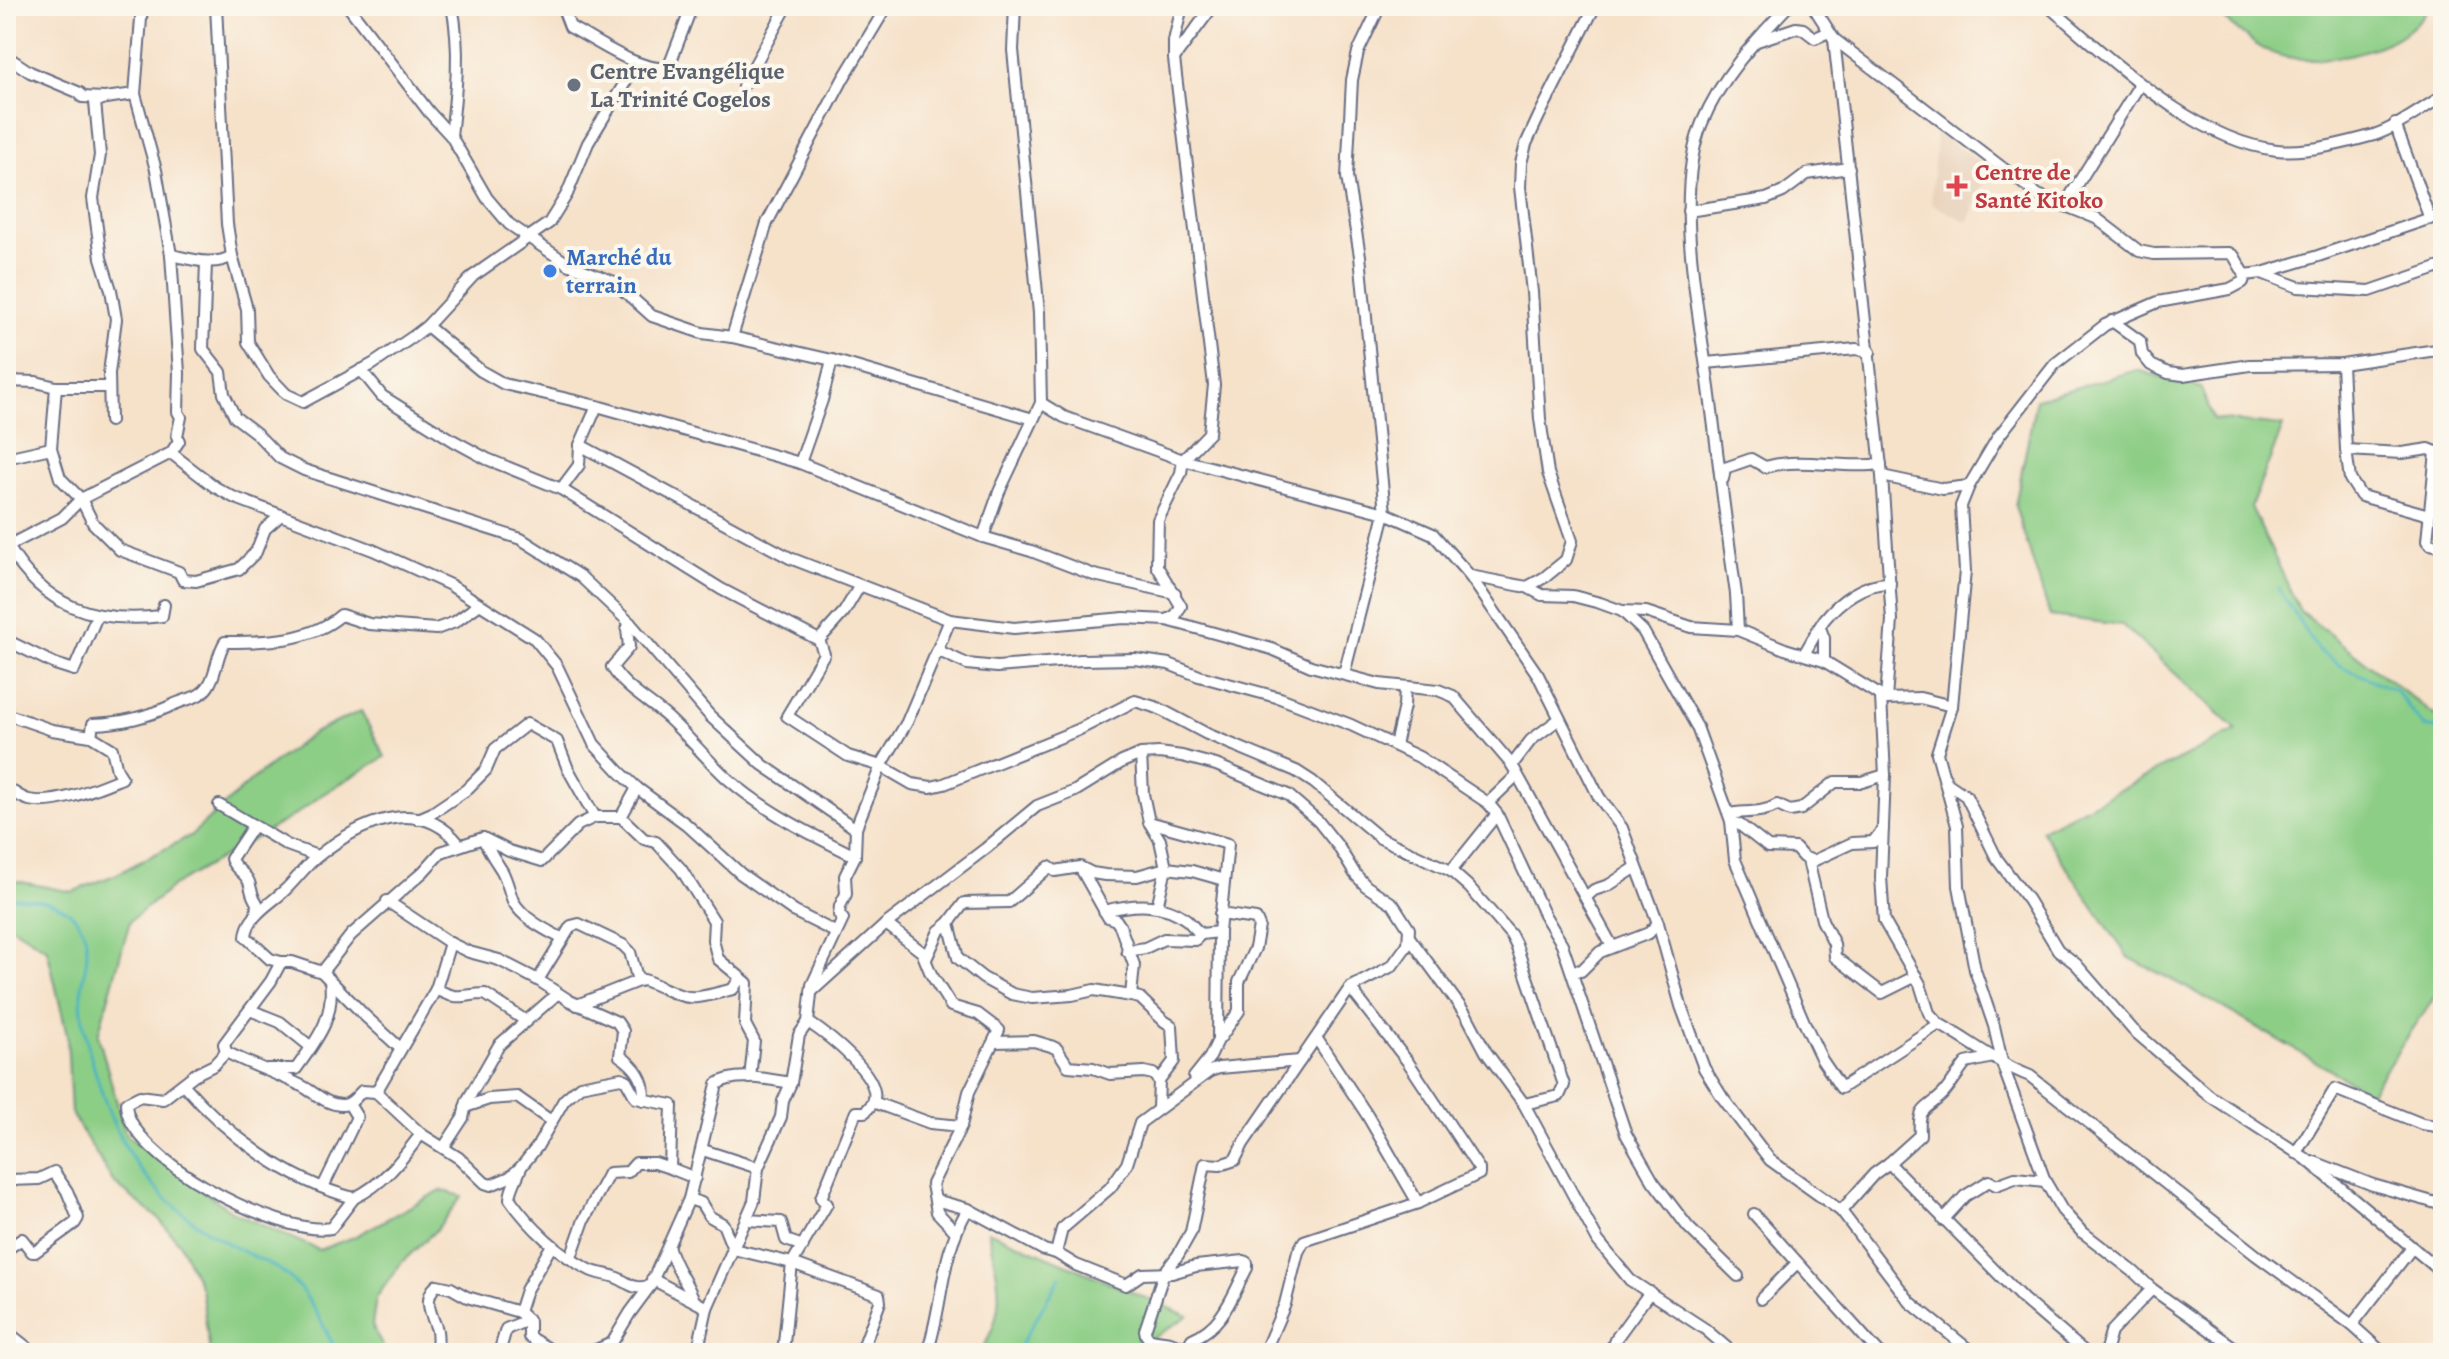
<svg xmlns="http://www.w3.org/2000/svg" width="2449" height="1359" font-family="Alegreya,serif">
<rect width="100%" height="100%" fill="#fbf7ec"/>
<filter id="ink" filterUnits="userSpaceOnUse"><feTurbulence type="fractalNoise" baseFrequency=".0125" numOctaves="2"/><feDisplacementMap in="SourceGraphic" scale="16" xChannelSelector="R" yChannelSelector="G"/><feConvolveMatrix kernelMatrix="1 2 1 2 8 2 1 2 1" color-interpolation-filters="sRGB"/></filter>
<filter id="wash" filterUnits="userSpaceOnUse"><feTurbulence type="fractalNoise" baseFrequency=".006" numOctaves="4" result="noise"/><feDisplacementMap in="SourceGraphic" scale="32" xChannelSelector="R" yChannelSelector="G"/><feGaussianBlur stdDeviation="1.8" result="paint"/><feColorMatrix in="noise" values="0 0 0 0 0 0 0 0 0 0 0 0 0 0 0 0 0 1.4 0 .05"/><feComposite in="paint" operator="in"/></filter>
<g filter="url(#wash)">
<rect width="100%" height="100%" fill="#f6e1c9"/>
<path fill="#e7cfb8" d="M1936,133L1989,168L1968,222L1931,204Z"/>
<g fill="#8dce86" stroke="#547e72" stroke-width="2">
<path d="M2209,6H2431C2424,13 2418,23 2410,29C2379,55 2298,71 2262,48C2243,37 2226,20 2209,6Z"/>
<path d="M2137,370L2201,388L2213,419L2283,426L2251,507L2300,611L2434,715L2443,716V984L2370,1093L2206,998L2128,957L2041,830L2237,730L2122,625L2050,616L2015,506L2036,399Z"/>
<path d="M361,711L385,757L323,794L295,815L173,886L130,921L98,1035L126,1135L234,1213L319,1250L354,1237L441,1190L462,1196L436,1230L401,1263L376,1298L372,1325L386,1353H210L201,1288L180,1244L158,1218L114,1183L71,1113L67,1035L47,949L6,923V879L72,892L117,874L190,836L254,778L313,733Z"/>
<path d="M988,1231L1188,1316L1130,1353H980C1009,1307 998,1280 988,1231Z"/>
</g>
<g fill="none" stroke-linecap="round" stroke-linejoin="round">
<g stroke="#45b3c1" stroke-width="3">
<path d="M2278,588L2318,650L2341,666L2396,691L2424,727L2443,729"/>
<path d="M6,897C32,899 66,899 81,926C94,950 82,973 81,997C81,1034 103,1103 120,1137C144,1186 188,1222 236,1248C251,1256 270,1262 284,1273C310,1293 323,1325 337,1353"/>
<path d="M1016,1353L1060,1277"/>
</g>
</g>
</g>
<g filter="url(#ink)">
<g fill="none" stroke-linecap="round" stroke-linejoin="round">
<g stroke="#686d83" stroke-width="14">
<g id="street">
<path d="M142,6L135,94L156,170L171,255L179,373L178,412L181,417L177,436L179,441L171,453L215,487L233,497L373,550L450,585L535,639L557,666L594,744L619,771L637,788L686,824L741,874L795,912L835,932"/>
<path d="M216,6L227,224L232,256L247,309L248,342L269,376L286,394L303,402L373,364L414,336L427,326L473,276L549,223L567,194L588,143L637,63"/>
<path d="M348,6L429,112L451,136L487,198L509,224L568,264L614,282L652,316L702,333L732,337L832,360L1033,419"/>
<path d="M562,6L570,27C595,40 638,71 666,68L671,61L692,6"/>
<path d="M1813,6L1834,39L2038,195L2096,218L2139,251L2154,254L2229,253L2234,256L2245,275"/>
<path d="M2048,6C2110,58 2194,141 2277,150C2307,153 2345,143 2374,135C2398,127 2421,109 2443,96"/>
<path d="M1834,39L1882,476L1892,620L1886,699"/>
<path d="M1757,41L1796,28L1803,29L1815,38L1829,32"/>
<path d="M6,56L30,72L80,93L82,97L105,98L135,94"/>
<path d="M1175,57L1213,6"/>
<path d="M743,86L787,6"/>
<path d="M105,98L95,102L100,155L93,198L101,258L111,290L116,319L109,373L110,421"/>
<path d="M2395,124L2430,219"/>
<path d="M451,136C456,92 461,50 452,6"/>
<path d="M2064,206L2140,84"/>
<path d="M1688,211L1766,199L1783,192L1807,174L1849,168"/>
<path d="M171,255C191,259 214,267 232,256"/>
<path d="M206,262L203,349L221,372L224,394L235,417L256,433L280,458L304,470L521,539L581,577L630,623L710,716L763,765L856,829"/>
<path d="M2262,273L2298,287L2370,291L2443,266"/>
<path d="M2112,321L2140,341L2142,354L2151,365L2168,373L2183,375L2250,365L2342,364L2443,349"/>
<path d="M427,326L481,371L504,384L597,406L800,463L983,537L1031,551L1094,575L1175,593"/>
<path d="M732,337L767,223L843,79L887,6"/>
<path d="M1706,363L1856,349L1870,352"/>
<path d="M2342,364L2346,450L2350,479L2361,496L2429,515"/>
<path d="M361,370L382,396L454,441L487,459L561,489L721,589L819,640L824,654L787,716L848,756L881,766L912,784L931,787L944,784L1078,730L1135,701L1158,708L1207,734L1296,771L1313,782L1380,838L1451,871L1469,887L1511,935L1516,945L1564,1085L1559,1096L1524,1104"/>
<path d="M6,381L36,382L56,387H109"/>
<path d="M56,387L51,448L60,478L81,499L93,523L120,550L179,572L183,580L196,581L239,569L256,552L265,529L281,515"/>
<path d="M1041,403L1064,417L1183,460L1385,513L1433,534L1470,576L1538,675L1599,797L1622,828L1658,923L1681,1006L1704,1068L1722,1097L1770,1160L1841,1211L1910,1302L1973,1353"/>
<path d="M580,445L790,558L950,620L1014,628L1124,618L1167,620L1272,649L1311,666L1379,684L1438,690L1453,696L1512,765L1612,946"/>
<path d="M2346,450L2402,453L2429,449L2436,452L2443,451"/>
<path d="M2436,452L2427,541L2430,544L2443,547"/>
<path d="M6,458L51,448"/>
<path d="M800,463L822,400L832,360"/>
<path d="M1882,476L1943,489L1969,486"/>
<path d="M1723,479L1725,468L1751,459L1765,467C1803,456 1842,470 1881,464"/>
<path d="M561,489L579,465L580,445L597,406"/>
<path d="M983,537L999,492L1041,403L1039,313L1013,50L1015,6"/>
<path d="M8,546C43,607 95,624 162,616L164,605"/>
<path d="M6,547L62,518L81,499L171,453"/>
<path d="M1470,576L1527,587L1542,595L1573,596L1600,603L1622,611L1643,631L1697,727L1731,821L1735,860L1804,1022L1822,1060L1841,1088L1939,1024C1970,1041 1996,1063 2030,1076L2256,1255L2352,1325L2383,1353"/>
<path d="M1527,587L1545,577L1566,560L1572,541L1548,473L1540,419L1532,292L1520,187L1521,163L1526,144L1539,116L1595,6"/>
<path d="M1622,611L1646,612L1691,627L1738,630L1785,649L1824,661L1886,699L1920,698L1952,706"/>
<path d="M1167,620L1176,615L1181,606L1157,566L1158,520L1181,473L1183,460L1209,433L1214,385L1174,59V41L1182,6"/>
<path d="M630,623L627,629L629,647L612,667C624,688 649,701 667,717C688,736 706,759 728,779C766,812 810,834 855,856"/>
<path d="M1820,628L1824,638V661"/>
<path d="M1738,630L1736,594C1726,525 1718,457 1709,388C1699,314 1673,193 1702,123C1721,77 1754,42 1788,6"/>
<path d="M6,640L55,664L74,670L97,616"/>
<path d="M819,640L844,612L859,587"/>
<path d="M939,651L967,664L997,667L1081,660L1135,659L1169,664L1199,676L1280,698L1351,725L1419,757L1488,803L1497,814L1544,914L1562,944L1626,1134L1653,1181L1688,1227L1738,1276"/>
<path d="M1804,654C1811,643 1817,630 1824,620C1839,601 1865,582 1890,583"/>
<path d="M1344,674L1385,513L1360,256L1347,177L1352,80L1358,52L1380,6"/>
<path d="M1881,697L1885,775L1881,877L1884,921L1920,984L1929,1013L1939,1024"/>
<path d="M6,714L52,730L91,736L112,749L117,770L122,778C97,788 56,806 29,800C21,798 13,792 6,787"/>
<path d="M91,736L93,724C123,723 146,717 173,705C186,698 202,699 210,683C217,670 217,654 225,642C265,642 310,642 341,615L369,624L436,629L455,622L480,604"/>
<path d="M1395,745L1404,706L1405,687"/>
<path d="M1141,754L1143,794L1149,822L1160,840L1166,868L1157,907"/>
<path d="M1512,765L1531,740L1558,720"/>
<path d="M1945,778L1947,783L1966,796L1997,859L2028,900L2058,950L2076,964L2133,1030L2210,1096L2305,1158L2443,1273"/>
<path d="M1488,803L1517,775"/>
<path d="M219,805L287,845L317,856"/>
<path d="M1729,814C1746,811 1762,814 1777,805L1790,811L1801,809L1835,782H1862L1885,775"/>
<path d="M621,817L644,839L656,842L681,869L714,921L713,940L718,959L747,983L745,1024L754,1041L750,1078"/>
<path d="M418,819L432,813L466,790L486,770L495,749L527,724L557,741L568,769L595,817"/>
<path d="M1731,821L1740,825L1768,847L1795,848L1803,857L1813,861L1852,843L1873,842L1883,829"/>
<path d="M1149,822L1228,844L1219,932L1218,1040L1210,1057L1194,1077"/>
<path d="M253,826L231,859C235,870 245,872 249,882C252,891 251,895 257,903L256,915"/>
<path d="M483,838C488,850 495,860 502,871C507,880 509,891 513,901C523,919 546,930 563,939"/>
<path d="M1808,860L1822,920L1834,944L1835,957L1882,993L1916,976"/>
<path d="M1081,869L1108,917L1116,920L1120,926L1134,965L1131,996"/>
<path d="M1451,871L1497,814"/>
<path d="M1586,897L1594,890L1609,885L1635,868"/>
<path d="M387,901L450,943L469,952L499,960L538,980L570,1001L617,1022L623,1031L620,1056C635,1066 647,1081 643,1100"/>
<path d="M1104,911C1132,904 1163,901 1187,920C1192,925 1196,930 1201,934L1219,932"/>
<path d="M949,923L958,958L983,978L1012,994L1032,998L1072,995L1094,990L1131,996L1140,998L1164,1021L1172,1026L1174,1061L1159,1081L1158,1108"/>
<path d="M886,924L922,952L931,974L951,1006L978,1014L999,1030L969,1092L961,1126L932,1184L937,1212L955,1231"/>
<path d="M1409,937L1467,1016L1486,1052L1524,1104L1598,1241L1630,1280L1705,1329L1733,1353"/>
<path d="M1127,951L1145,948L1164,939L1195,940L1201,934"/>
<path d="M926,959L939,931L949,923L964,903L1009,902L1049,867L1055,871L1080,867L1092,873L1105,875L1137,876L1166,868L1192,871L1224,880"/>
<path d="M281,962L270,959L246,937C247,916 270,904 284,891C296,880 305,866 318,856C359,823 419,794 459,844"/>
<path d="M1572,970L1581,971L1600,952L1649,933L1658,923"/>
<path d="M322,972L351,935L423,872L441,852L483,838L509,851L542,861L578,825L595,817H621L637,788"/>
<path d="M538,980L571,926L579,924L623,945L630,952L638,981"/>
<path d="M436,989C460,1002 462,994 485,994L526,1021"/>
<path d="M811,992L886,924L985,849L1037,806L1075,791L1122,762L1141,754L1159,753L1182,756L1216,765L1288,795L1318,821L1338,846L1355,874L1366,886L1393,904L1409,929L1408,944L1392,966L1350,988L1243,1144L1235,1160L1220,1165L1205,1164L1191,1232L1178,1255L1164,1273L1145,1330L1146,1335L1160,1353"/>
<path d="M577,1005L638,981L644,980C691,999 682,1003 733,989L740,978"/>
<path d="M250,1010L280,1022L311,1047"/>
<path d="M1220,1038L1239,1011V982L1255,948L1259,926L1256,919L1220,914"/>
<path d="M1317,1039L1367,1115L1418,1203"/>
<path d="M994,1042L1034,1041L1051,1046L1057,1049L1068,1066L1093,1068L1110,1074L1144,1072L1153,1074L1159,1081"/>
<path d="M400,1048L364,1015L322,972L292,962H281L271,981L224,1044L226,1052C251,1065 278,1074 302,1086C315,1093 327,1105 342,1105C351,1105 356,1097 362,1091L376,1092L436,989L450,943"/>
<path d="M226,1052L214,1065L194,1075L163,1099L140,1096L126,1103C126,1158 281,1237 331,1228L354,1198"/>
<path d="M268,1069H296C317,1039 335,1019 330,980"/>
<path d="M183,1084C227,1135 288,1181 354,1198C384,1184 402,1159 421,1134"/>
<path d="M376,1092L421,1134L459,1158L485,1183L491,1185L510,1177L521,1167L537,1147L564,1100L580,1086L621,1078L626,1080L636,1098L672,1105L670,1168L695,1178"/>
<path d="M873,1102L930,1123L961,1126"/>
<path d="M465,1107L489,1099L517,1097L551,1121"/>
<path d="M444,1147L463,1118L467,1101L499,1045L557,994"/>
<path d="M703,1150L758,1168"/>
<path d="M2296,1153L2335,1089L2422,1124L2443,1127"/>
<path d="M2314,1162L2373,1185L2443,1205"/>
<path d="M1889,1163L1920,1135C1918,1105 1925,1112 1943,1094C1951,1085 1958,1073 1966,1063L1993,1057"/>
<path d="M521,1167C518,1177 510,1189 510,1199C529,1226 560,1256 590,1270C598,1274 607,1274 615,1277C631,1283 630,1290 650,1286"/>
<path d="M6,1183L9,1180L39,1179L54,1172L67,1191L78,1218L75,1223L35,1252H32L22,1239L6,1250"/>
<path d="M323,1187L357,1117L349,1104"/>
<path d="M689,1199L701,1203L709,1216L723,1224L733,1249L792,1263L879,1295L880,1302L861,1353"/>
<path d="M935,1200L968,1209L1044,1250L1056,1253L1076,1265L1126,1285L1142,1274L1172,1273L1196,1266L1244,1261L1247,1263V1268C1231,1298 1224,1325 1192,1339L1187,1348"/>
<path d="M1841,1211L1874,1174L1889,1163L2023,1299L2086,1353"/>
<path d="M1754,1214L1879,1353"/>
<path d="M746,1220L781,1222L786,1240L803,1246"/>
<path d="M1943,1220L1965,1196L1989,1181L1996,1185L2015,1178L2045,1181"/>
<path d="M668,1245C673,1266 686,1280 694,1300"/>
<path d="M1056,1253L1062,1229L1110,1188L1127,1164L1140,1123L1210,1071L1219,1068L1300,1061"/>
<path d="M571,1257L584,1220L609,1173L628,1172L636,1163H655L670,1168"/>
<path d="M652,1279L707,1308"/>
<path d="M1761,1299L1796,1264"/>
<path d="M519,1312L526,1290L552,1245"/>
<path d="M2352,1325L2411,1249"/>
<path d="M6,1331L34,1353"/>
<path d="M1150,1339L1170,1342L1198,1353"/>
<path d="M437,1353C437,1344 439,1335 436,1327C430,1312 423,1297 437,1285L451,1288L467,1297L519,1312L529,1321V1337L556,1353"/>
<path d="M499,1353L506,1329L528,1320"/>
<path d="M589,1353L612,1343L630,1313L650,1286L689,1199L717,1084C736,1071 770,1080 791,1083"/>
<path d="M697,1353L707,1308L754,1201L758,1168L781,1117L783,1101L791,1083L799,1035L808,1022L812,985L843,919L839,915L840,906L846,894L845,876L855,856L856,829L859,820L881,766L907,722L950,620"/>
<path d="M783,1353L792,1263L827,1204L821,1198L856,1112H865C868,1109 871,1106 873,1102C884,1077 826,1034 808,1022"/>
<path d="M927,1353C944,1303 939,1257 968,1209"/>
<path d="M1264,1353L1285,1304L1298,1252L1304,1241L1418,1203L1479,1174V1169L1408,1062L1350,988"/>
<path d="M1610,1353L1615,1340L1650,1292"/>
<path d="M2105,1353L2111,1332L2152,1289"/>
<path d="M2242,1353L2152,1289L2134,1272L2081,1231L2062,1210L2045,1181L2003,1066L1994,1026L1975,970L1959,886L1957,826L1937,753L1952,706L1965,571L1961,506L1969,486L1998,437L2055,364L2105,325L2158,302L2230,289L2243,282L2245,275L2262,273L2318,256L2443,214"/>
</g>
</g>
<use href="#street" stroke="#fff" stroke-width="10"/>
</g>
</g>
<circle fill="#6b7280" stroke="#fbf7ec" stroke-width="3" cx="574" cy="85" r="8"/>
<path fill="#e0444e" stroke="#fbf7ec" stroke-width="3" d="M1953 174h8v8h8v8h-8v8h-8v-8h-8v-8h8z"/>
<circle fill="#3f7fe0" stroke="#fbf7ec" stroke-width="3" cx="550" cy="271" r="8"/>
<g text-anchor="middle" stroke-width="8" stroke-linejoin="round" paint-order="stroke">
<g font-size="24" font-weight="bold" fill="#5b616d" stroke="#fbf7ec" text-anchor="start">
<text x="590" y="79">Centre Evangélique<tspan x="590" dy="28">La Trinité Cogelos</tspan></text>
</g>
<g font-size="24" font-weight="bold" fill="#be3a42" stroke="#fbf7ec" text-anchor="start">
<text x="1975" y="180">Centre de<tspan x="1975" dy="28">Santé Kitoko</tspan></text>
</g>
<g font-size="24" font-weight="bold" fill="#366cbe" stroke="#fbf7ec" text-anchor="start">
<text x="566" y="265">Marché du<tspan x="566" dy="28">terrain</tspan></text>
</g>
</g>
<rect width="2449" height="1359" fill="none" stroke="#fbf7ec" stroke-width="32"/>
</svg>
